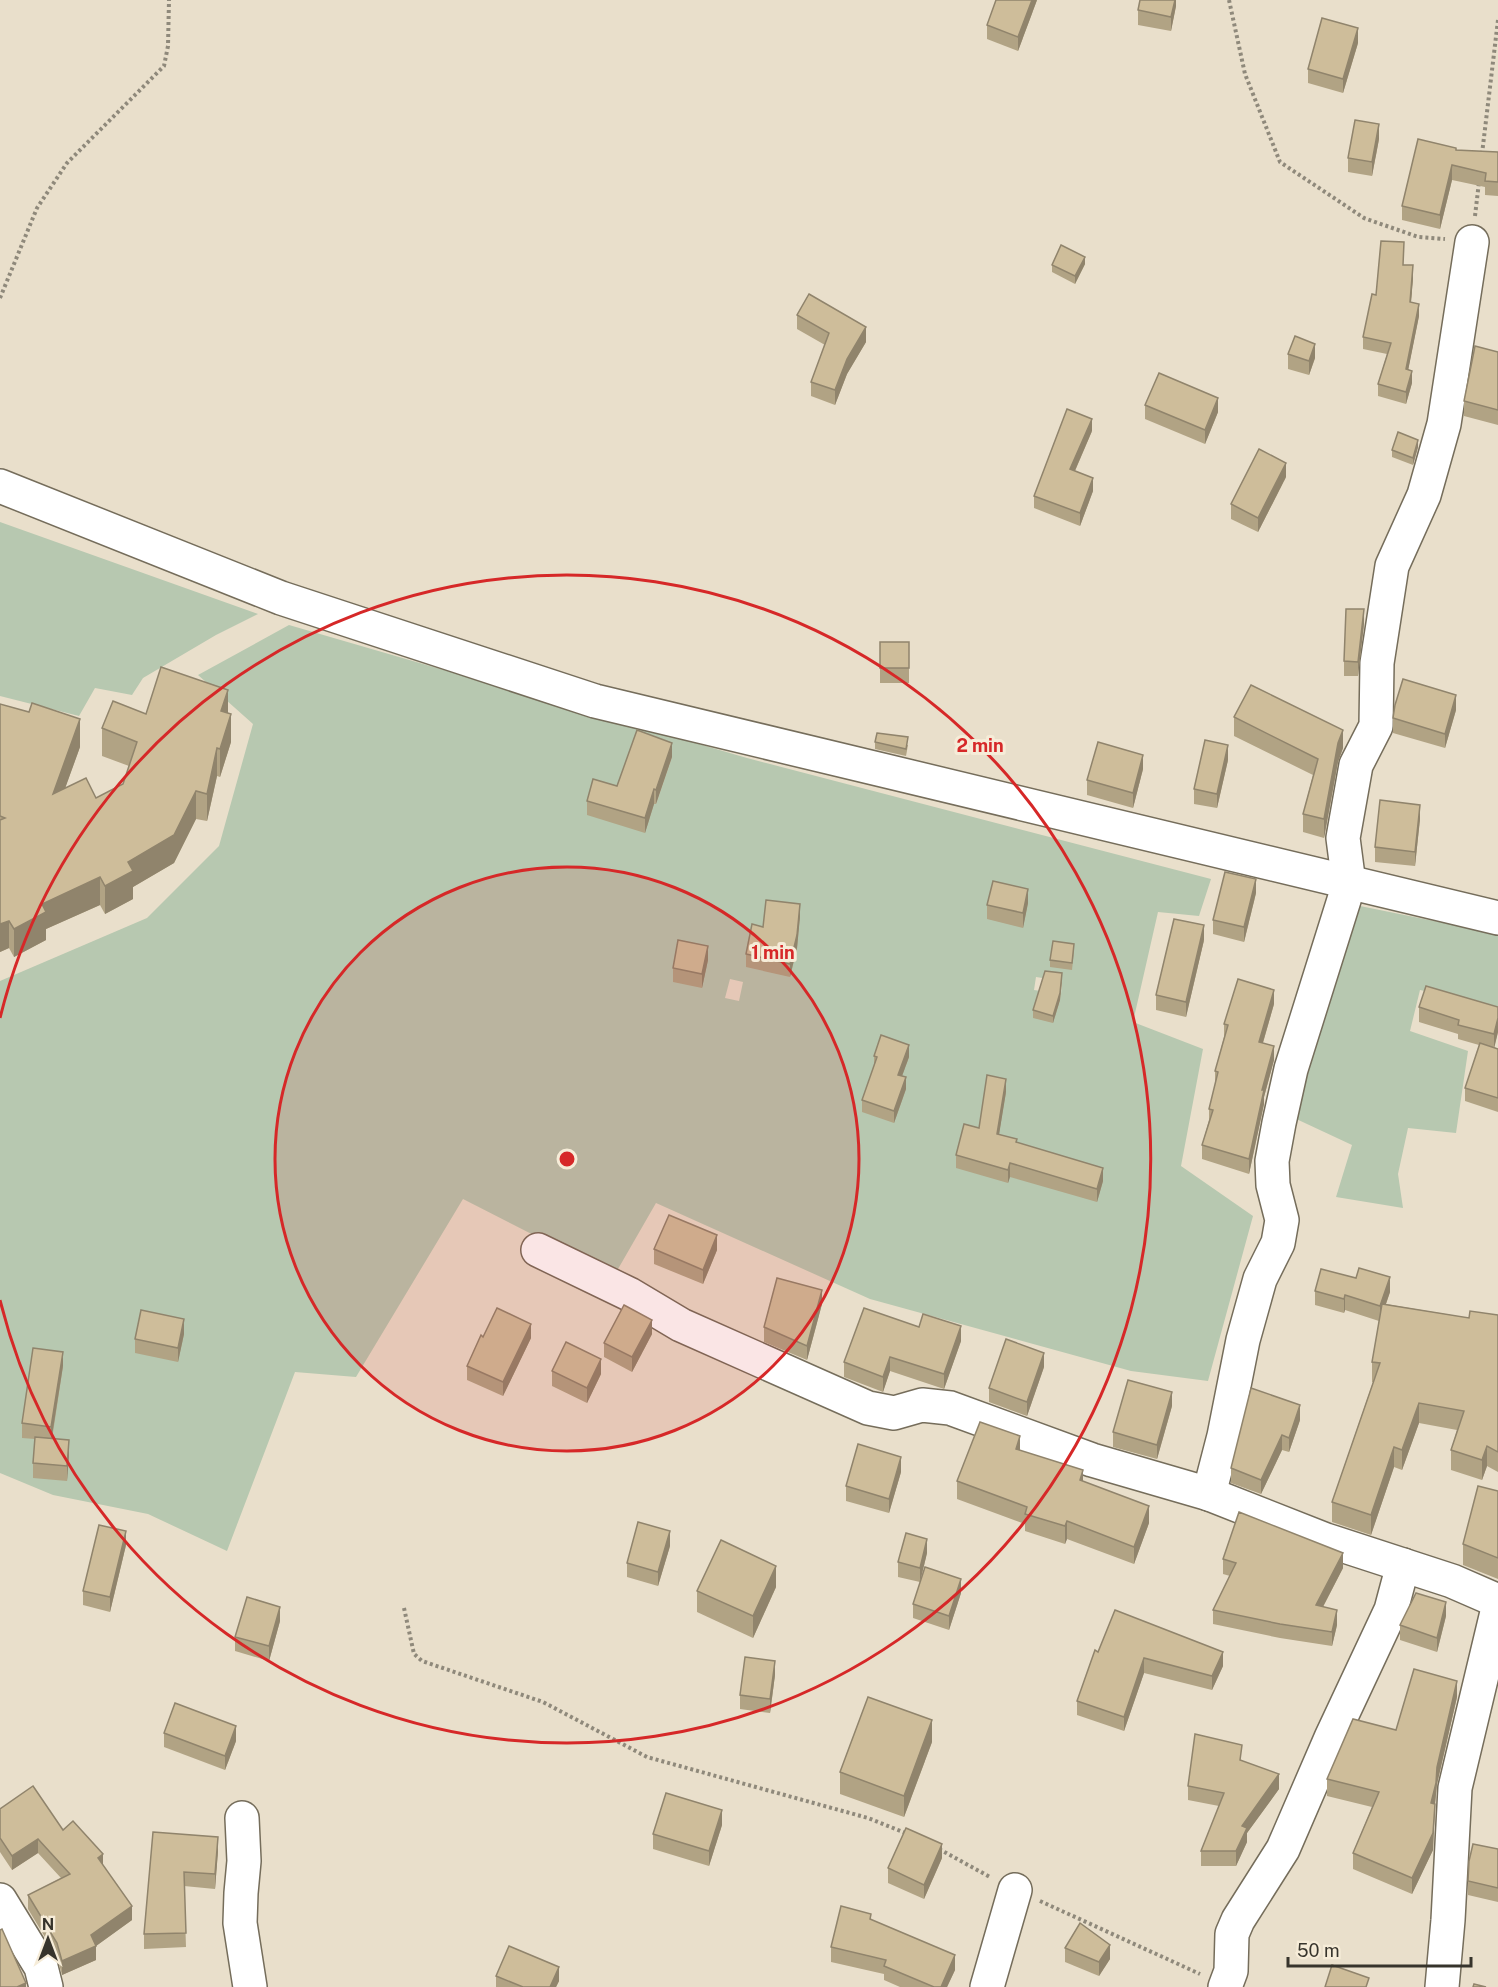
<svg xmlns="http://www.w3.org/2000/svg" width="1498" height="1987" font-family="'Public Sans',sans-serif">
<rect width="100%" height="100%" fill="#e9dfcb"/>
<g fill="#b7c8b0" fill-rule="evenodd">
<path d="M0,522L258,614L216,635L143,678L132,695L95,688L79,716L0,696Z"/>
<path d="M289,625L747,758L1211,879L1199,916L1158,912L1133,1022L1203,1049L1181,1166L1253,1216L1208,1381L1131,1371L870,1299L656,1203L614,1276L463,1199L356,1377L295,1372L227,1551L148,1514L53,1495L0,1473V981L147,918L219,846L253,724L198,675ZM672,757L656,804L620,792ZM753,937L797,947L790,977ZM1036,977L1062,981L1061,994L1034,990ZM730,979L743,982L739,1001L725,998Z"/>
<path d="M1360,906L1498,934V1007L1420,990L1410,1031L1468,1051L1456,1133L1408,1128L1398,1174L1403,1208L1336,1197L1352,1145L1292,1117Z"/>
</g>
<g fill="none" stroke-linecap="round" stroke-linejoin="round">
<g stroke="#756d5b" stroke-width="36">
<g id="minor">
<path d="M0,486L281,598L595,701L1498,918"/>
<path d="M538,1250L629,1294L681,1325L868,1408L894,1413L922,1405L950,1408L1092,1460L1209,1494L1326,1540L1452,1581L1498,1601"/>
<path d="M1209,1494L1224,1436L1243,1340L1260,1279L1278,1243L1282,1220L1273,1185L1272,1161L1279,1123L1291,1069L1349,884L1343,838L1356,765L1376,726L1377,663L1392,566L1424,495L1444,424L1472,242"/>
<path d="M242,1818L244,1861L241,1893L240,1923L250,1987"/>
<path d="M0,1900L41,1967L46,1987"/>
<path d="M987,1987L1015,1890"/>
<path d="M1225,1987L1231,1971L1232,1934L1238,1920L1283,1849L1331,1738L1391,1610L1403,1565"/>
<path d="M1442,1987L1448,1920L1455,1788L1498,1608"/>
</g>
</g>
<g stroke="#8f897b" stroke-width="4" stroke-dasharray="3 3" stroke-linecap="butt">
<path d="M1229,0L1245,74L1280,162L1364,218L1418,237L1445,239"/>
<path d="M1482,154L1498,20"/>
<path d="M1475,216L1479,182"/>
<path d="M0,298L37,208L67,163L164,66L168,46L169,0"/>
<path d="M404,1608L414,1654L422,1661L543,1702L647,1757L868,1818L908,1834"/>
<path d="M939,1849L990,1877"/>
<path d="M1040,1901L1200,1974"/>
</g>
<use href="#minor" stroke="#fff" stroke-width="33"/>
</g>
<g fill="#b1a384">
<path d="M1037,0L1018,51L987,39V25Z"/>
<path d="M1176,0V6L1171,31L1138,25V10Z"/>
<path d="M1358,43L1343,93L1308,83V69Z"/>
<path d="M1379,139L1372,176L1348,172V158Z"/>
<path d="M1456,150L1498,152V196L1485,195V187L1452,180L1440,229L1402,220V206Z"/>
<path d="M1085,264L1075,284L1052,272V265Z"/>
<path d="M1404,265L1413,278L1411,302L1419,316L1408,370L1412,383L1406,404L1378,396V384L1387,354L1363,349V337L1376,295Z"/>
<path d="M797,315L866,342L847,374L835,405L811,396V382L825,345L797,329Z"/>
<path d="M1498,352V425L1464,416V401Z"/>
<path d="M1288,354L1315,358L1309,375L1288,369Z"/>
<path d="M1145,405L1218,412L1205,444L1145,419Z"/>
<path d="M1092,431L1075,471L1093,491L1080,526L1034,508V496Z"/>
<path d="M1418,447L1413,465L1392,457V450Z"/>
<path d="M1286,477L1258,532L1231,519V504Z"/>
<path d="M1364,624L1358,676H1344V661Z"/>
<rect x="880" y="642" width="29" height="41"/>
<path d="M0,704L29,712L80,747L65,788L96,798L123,784L129,766L102,756V728L146,714L228,713L231,742L220,777L217,776L207,821L196,819L174,863L133,887V899L105,914L100,905L46,929V940L14,957L9,948L0,952Z"/>
<path d="M1456,710L1445,748L1393,733V718Z"/>
<path d="M1234,717L1343,748L1338,762L1324,838L1303,832V814L1313,775L1234,736Z"/>
<path d="M875,742L908,745L906,756L875,749Z"/>
<path d="M672,757L656,804H654L645,833L587,815V801Z"/>
<path d="M1228,760L1217,808L1194,804V789Z"/>
<path d="M1143,769L1133,808L1087,795V780Z"/>
<path d="M1420,819L1415,866L1375,862V847Z"/>
<path d="M1256,893L1244,942L1213,934V920Z"/>
<path d="M1028,903L1023,928L987,919V905Z"/>
<path d="M800,916L797,948L790,977L746,967V954L763,927Z"/>
<path d="M1204,940L1186,1017L1156,1010V995Z"/>
<path d="M1074,951L1072,970L1050,967V960Z"/>
<path d="M708,960L702,988L673,982V968Z"/>
<path d="M1062,981L1060,1000L1053,1023L1033,1018V1010Z"/>
<path d="M1274,1004L1263,1043L1274,1060L1264,1097V1104L1249,1174L1202,1159V1145L1209,1120V1109L1215,1085V1071L1224,1037V1024Z"/>
<path d="M1419,1007H1498V1032L1494,1047L1498,1049V1112L1465,1101V1088L1479,1045L1458,1039V1034L1419,1022Z"/>
<path d="M874,1056L909,1057L902,1076L906,1089L894,1123L862,1112V1100L874,1066Z"/>
<path d="M1006,1092L999,1134L1103,1181L1097,1202L1010,1177L1008,1183L956,1168V1155L979,1128Z"/>
<path d="M654,1249L717,1250L703,1284L654,1264Z"/>
<path d="M1315,1291L1390,1292L1386,1304L1469,1318L1498,1315V1472L1487,1466L1482,1480L1451,1470V1450L1457,1430L1419,1423L1402,1470L1394,1467L1371,1535L1332,1522V1502L1373,1382H1372V1362L1379,1321L1345,1310L1344,1313L1315,1305Z"/>
<path d="M822,1304L807,1360L764,1342V1327Z"/>
<path d="M184,1334L178,1362L135,1353V1339Z"/>
<path d="M652,1334L632,1372L604,1357V1343Z"/>
<path d="M483,1337L531,1338L503,1396L467,1380V1366Z"/>
<path d="M961,1341L944,1389L890,1371L883,1392L844,1377V1362Z"/>
<path d="M63,1366L52,1439L69,1455L67,1481L33,1478V1463L35,1439L22,1438V1423Z"/>
<path d="M1044,1367L1027,1416L989,1402V1388Z"/>
<path d="M552,1371L601,1374L587,1403L552,1386Z"/>
<path d="M1172,1406L1157,1459L1113,1447V1432Z"/>
<path d="M1300,1420L1289,1452L1282,1450L1261,1494L1231,1483V1468Z"/>
<path d="M1020,1451L1083,1481L1149,1523L1134,1564L1067,1539L1065,1544L1025,1531V1524L957,1499V1481Z"/>
<path d="M901,1472L889,1513L846,1501V1486Z"/>
<path d="M1498,1491V1579L1463,1565V1544Z"/>
<path d="M126,1545L110,1612L83,1605V1591Z"/>
<path d="M670,1546L658,1586L627,1577V1563Z"/>
<path d="M927,1553L920,1582L898,1577V1562Z"/>
<path d="M1223,1559L1343,1568L1323,1607L1337,1625L1332,1646L1280,1638L1213,1624V1610L1230,1576L1223,1574Z"/>
<path d="M776,1587L753,1638L697,1612V1591Z"/>
<path d="M961,1593L949,1630L913,1618V1604Z"/>
<path d="M1446,1616L1437,1652L1400,1640V1625Z"/>
<path d="M280,1621L269,1661L235,1651V1637Z"/>
<path d="M1098,1652L1223,1666L1212,1690L1144,1673L1124,1731L1077,1715V1701Z"/>
<path d="M775,1675L770,1713L740,1709V1695Z"/>
<path d="M1457,1697L1437,1784L1435,1804L1433,1850L1412,1894L1353,1869V1853L1372,1807L1327,1796V1779L1396,1730Z"/>
<path d="M164,1733L236,1741L225,1770L164,1747Z"/>
<path d="M932,1742L904,1817L840,1794V1772Z"/>
<path d="M1242,1761L1279,1789L1247,1833V1842L1236,1866H1201V1851L1219,1806L1188,1800V1786Z"/>
<path d="M0,1809L63,1830L103,1865L132,1920L96,1946V1960L62,1975L57,1957L28,1909V1895L61,1878L38,1853L12,1870L0,1852Z"/>
<path d="M722,1825L709,1866L653,1849V1834Z"/>
<path d="M153,1832L218,1851L215,1889L184,1886L186,1947L144,1949V1934Z"/>
<path d="M1498,1849V1902L1468,1895V1881Z"/>
<path d="M942,1858L924,1899L888,1883V1868Z"/>
<path d="M871,1920L955,1970L947,1987H900L884,1980V1974L831,1962V1947Z"/>
<path d="M1065,1948L1110,1959L1099,1976L1065,1962Z"/>
<path d="M496,1976L559,1981L556,1987H496Z"/>
</g>
<g fill="#90846c">
<path d="M1032,0H1037L1018,51V37Z"/>
<path d="M1175,0H1176V6L1171,31V17Z"/>
<path d="M1358,28V43L1343,93V79Z"/>
<path d="M1379,124V139L1372,176V162Z"/>
<path d="M1452,165V180L1440,229V215Z"/>
<path d="M1085,257V264L1075,284V276Z"/>
<path d="M1413,265V278L1410,314V302Z"/>
<path d="M1419,304V316L1406,381V369Z"/>
<path d="M866,327V342L847,374L835,405V390L847,359Z"/>
<path d="M1315,344V358L1309,375V361Z"/>
<path d="M1412,371V383L1406,404V392Z"/>
<path d="M1218,398V412L1205,444V430Z"/>
<path d="M1092,419V431L1070,482V469Z"/>
<path d="M1418,440V447L1413,465V458Z"/>
<path d="M1286,463V477L1258,532V518Z"/>
<path d="M1093,478V491L1080,526V513Z"/>
<path d="M1364,609V624L1358,676V662Z"/>
<path d="M228,690V717L221,711Z"/>
<path d="M1456,695V710L1445,748V734Z"/>
<path d="M231,714V742L220,777V749Z"/>
<path d="M80,719V747L53,822V794Z"/>
<path d="M1343,730V748L1338,762L1324,838V819L1338,743Z"/>
<path d="M672,743V757L656,804V790Z"/>
<path d="M1228,745V760L1217,808V794Z"/>
<path d="M217,748V776L207,821V794Z"/>
<path d="M1143,755V769L1133,808V793Z"/>
<path d="M654,789V804L645,833V818Z"/>
<path d="M196,791V819L174,863L133,887V899L105,914V886Z"/>
<path d="M1420,805V819L1415,866V852Z"/>
<path d="M100,877V905L46,929V940L14,957V929L42,904Z"/>
<path d="M1256,879V893L1244,942V927Z"/>
<path d="M1028,889V903L1023,928V913Z"/>
<path d="M800,904V916L797,948L790,977V964Z"/>
<path d="M9,921V948L0,952V924Z"/>
<path d="M1204,925V940L1186,1017V1002Z"/>
<path d="M708,946V960L702,988V974Z"/>
<path d="M1062,973L1060,1000L1053,1023V1016Z"/>
<path d="M1274,990V1004L1259,1056V1042Z"/>
<path d="M1498,1018V1032L1494,1049V1034Z"/>
<path d="M909,1045V1057L898,1087V1075Z"/>
<path d="M1274,1046V1060L1264,1097V1104L1249,1174V1159L1262,1090Z"/>
<path d="M906,1077V1089L894,1123V1111Z"/>
<path d="M1006,1079V1092L997,1147V1134Z"/>
<path d="M1010,1163V1177L1008,1183V1170Z"/>
<path d="M1103,1168V1181L1097,1202V1189Z"/>
<path d="M717,1235V1250L703,1284V1270Z"/>
<path d="M1390,1277V1292L1380,1321V1306Z"/>
<path d="M822,1290V1304L807,1360V1346Z"/>
<path d="M1345,1295V1310L1344,1313V1299Z"/>
<path d="M184,1319V1334L178,1362V1348Z"/>
<path d="M652,1320V1334L632,1372V1357Z"/>
<path d="M531,1324V1338L503,1396V1382Z"/>
<path d="M961,1326V1341L944,1389V1374Z"/>
<path d="M63,1352V1366L51,1442V1427Z"/>
<path d="M1044,1353V1367L1027,1416V1402Z"/>
<path d="M890,1357V1371L883,1392V1377Z"/>
<path d="M601,1359V1374L587,1403V1388Z"/>
<path d="M1172,1392V1406L1157,1459V1445Z"/>
<path d="M1419,1403V1423L1402,1470V1450Z"/>
<path d="M1300,1405V1420L1289,1452V1438Z"/>
<path d="M1282,1435V1450L1261,1494V1480Z"/>
<path d="M1020,1436V1454L1016,1449Z"/>
<path d="M69,1440V1455L67,1481V1466Z"/>
<path d="M1487,1446V1466L1482,1480V1460Z"/>
<path d="M1394,1447V1467L1371,1535V1515Z"/>
<path d="M901,1457V1472L889,1513V1499Z"/>
<path d="M1083,1470V1487L1080,1480Z"/>
<path d="M1149,1506V1523L1134,1564V1547Z"/>
<path d="M1067,1521V1539L1065,1544V1526Z"/>
<path d="M126,1531V1545L110,1612V1597Z"/>
<path d="M670,1531V1546L658,1586V1572Z"/>
<path d="M927,1539V1553L920,1582V1568Z"/>
<path d="M1343,1553V1568L1316,1620V1605Z"/>
<path d="M776,1566V1587L753,1638V1616Z"/>
<path d="M961,1579V1593L949,1630V1616Z"/>
<path d="M1446,1602V1616L1437,1652V1638Z"/>
<path d="M280,1607V1621L269,1661V1646Z"/>
<path d="M1337,1610V1625L1332,1646V1632Z"/>
<path d="M1223,1652V1666L1212,1690V1676Z"/>
<path d="M1144,1658V1673L1124,1731V1717Z"/>
<path d="M775,1661V1675L770,1713V1699Z"/>
<path d="M1457,1681V1697L1437,1784L1435,1804L1433,1850L1412,1894V1878L1431,1803L1437,1767Z"/>
<path d="M932,1720V1742L904,1817V1796Z"/>
<path d="M236,1726V1741L225,1770V1756Z"/>
<path d="M1279,1774V1789L1247,1833V1842L1236,1866V1851L1242,1826Z"/>
<path d="M722,1810V1825L709,1866V1851Z"/>
<path d="M218,1837V1851L215,1889V1874Z"/>
<path d="M38,1839V1853L12,1870V1856Z"/>
<path d="M942,1844V1858L924,1899V1885Z"/>
<path d="M103,1854V1868L98,1858Z"/>
<path d="M132,1906V1920L96,1946V1960L62,1975V1961L91,1935Z"/>
<path d="M1110,1945V1959L1099,1976V1962Z"/>
<path d="M955,1955V1970L947,1987H941Z"/>
<path d="M559,1967V1981L556,1987H550Z"/>
<path d="M26,1983V1987H17Z"/>
</g>
<g fill="#cebd9a" stroke="#90846c" stroke-width="1.5">
<path d="M996,0H1032L1018,37L987,25Z"/>
<path d="M1140,0H1175L1171,17L1138,10Z"/>
<path d="M1322,18L1358,28L1343,79L1308,69Z"/>
<path d="M1355,120L1379,124L1372,162L1348,158Z"/>
<path d="M1418,139L1456,148V150L1498,152V182L1485,181L1486,173L1452,165L1440,215L1402,206Z"/>
<path d="M1381,241L1404,242L1403,265H1413L1410,302L1419,304L1406,369L1412,371L1406,392L1378,384L1391,343L1363,337L1372,294L1376,295Z"/>
<path d="M1061,245L1085,257L1075,276L1052,265Z"/>
<path d="M809,294L866,327L847,359L835,390L811,382L829,333L797,315Z"/>
<path d="M1295,336L1315,344L1309,361L1288,354Z"/>
<path d="M1475,346L1498,352V410L1464,401Z"/>
<path d="M1159,373L1218,398L1205,430L1145,405Z"/>
<path d="M1067,409L1092,419L1070,469L1093,478L1080,513L1034,496Z"/>
<path d="M1398,432L1418,440L1413,458L1392,450Z"/>
<path d="M1259,449L1286,463L1258,518L1231,504Z"/>
<path d="M1346,609H1364L1358,662L1344,661Z"/>
<rect x="880" y="642" width="29" height="26"/>
<path d="M161,667L228,690L221,711L231,714L220,749L217,748L207,794L196,791L174,835L128,862L133,871L105,886L100,877L42,904L46,912L14,929L9,921L0,924V820L5,818L0,816V704L29,712L32,703L80,719L53,794L86,778L96,798L123,784L137,742L102,728L113,701L146,714Z"/>
<path d="M1403,679L1456,695L1445,734L1393,718L1395,705Z"/>
<path d="M1251,685L1343,730L1338,743L1324,819L1303,814L1318,759L1234,717Z"/>
<path d="M637,730L672,743L656,790L654,789L645,818L587,801L593,779L617,786Z"/>
<path d="M877,733L908,737L906,749L875,742Z"/>
<path d="M1205,740L1228,745L1217,794L1194,789Z"/>
<path d="M1098,742L1143,755L1133,793L1087,780Z"/>
<path d="M1380,800L1420,805L1415,852L1375,847Z"/>
<path d="M1225,872L1256,879L1244,927L1213,920Z"/>
<path d="M993,881L1028,889L1023,913L987,905Z"/>
<path d="M766,900L800,904L797,935L790,964L746,954L752,924L763,927Z"/>
<path d="M1174,919L1204,925L1186,1002L1156,995Z"/>
<path d="M678,940L708,946L702,974L673,968Z"/>
<path d="M1053,941L1074,944L1072,963L1050,960Z"/>
<path d="M1045,971L1062,973L1060,993L1053,1016L1033,1010Z"/>
<path d="M1238,979L1274,990L1259,1042L1274,1046L1262,1090H1264L1249,1159L1202,1145L1213,1110L1209,1109L1218,1072L1215,1071L1228,1025L1224,1024Z"/>
<path d="M1426,986L1498,1007V1018L1494,1034L1458,1025L1459,1020L1419,1007Z"/>
<path d="M881,1035L909,1045L898,1075L906,1077L894,1111L862,1100L877,1057L874,1056Z"/>
<path d="M1480,1043L1498,1049V1098L1465,1088Z"/>
<path d="M987,1075L1006,1079L997,1134L1017,1139L1016,1142L1103,1168L1097,1189L1010,1163L1008,1170L956,1155L964,1124L979,1128Z"/>
<path d="M669,1215L717,1235L703,1270L654,1249Z"/>
<path d="M1359,1268L1390,1277L1380,1306L1345,1295L1344,1299L1315,1291L1321,1269L1356,1278Z"/>
<path d="M777,1278L822,1290L807,1346L764,1327Z"/>
<path d="M1382,1304L1469,1318L1470,1311L1498,1315V1452L1487,1446L1482,1460L1451,1450L1464,1411L1419,1403L1402,1450L1394,1447L1371,1515L1332,1502L1380,1363L1372,1362Z"/>
<path d="M624,1305L652,1320L632,1357L604,1343Z"/>
<path d="M497,1308L531,1324L503,1382L467,1366L481,1335L483,1337Z"/>
<path d="M864,1308L919,1327L923,1314L961,1326L944,1374L890,1357L883,1377L844,1362Z"/>
<path d="M141,1310L184,1319L178,1348L135,1339Z"/>
<path d="M1006,1339L1044,1353L1027,1402L989,1388Z"/>
<path d="M566,1342L601,1359L587,1388L552,1371Z"/>
<path d="M33,1348L63,1352L51,1427L22,1423Z"/>
<path d="M1128,1380L1172,1392L1157,1445L1113,1432Z"/>
<path d="M1251,1388L1300,1405L1289,1438L1282,1435L1261,1480L1231,1468Z"/>
<path d="M980,1422L1020,1436L1016,1449L1083,1470L1080,1480L1149,1506L1134,1547L1067,1521L1065,1526L1025,1514L1027,1507L957,1481Z"/>
<path d="M35,1437L69,1440L67,1466L33,1463Z"/>
<path d="M858,1444L901,1457L889,1499L846,1486Z"/>
<path d="M1478,1486L1498,1491V1558L1463,1544Z"/>
<path d="M1239,1512L1343,1553L1316,1605L1337,1610L1332,1632L1280,1624L1213,1610L1236,1563L1223,1559Z"/>
<path d="M638,1522L670,1531L658,1572L627,1563Z"/>
<path d="M99,1525L126,1531L110,1597L83,1591Z"/>
<path d="M906,1533L927,1539L920,1568L898,1562Z"/>
<path d="M721,1540L776,1566L753,1616L697,1591Z"/>
<path d="M925,1567L961,1579L949,1616L913,1604Z"/>
<path d="M1416,1593L1446,1602L1437,1638L1400,1625Z"/>
<path d="M247,1597L280,1607L269,1646L235,1637Z"/>
<path d="M1115,1610L1223,1652L1212,1676L1144,1658L1124,1717L1077,1701L1095,1650L1098,1652Z"/>
<path d="M745,1657L775,1661L770,1699L740,1695Z"/>
<path d="M1414,1669L1457,1681L1437,1767L1436,1783L1431,1803L1435,1804L1433,1833L1412,1878L1353,1853L1379,1792L1327,1779L1353,1719L1396,1730Z"/>
<path d="M868,1697L932,1720L904,1796L840,1772Z"/>
<path d="M175,1703L236,1726L225,1756L164,1733Z"/>
<path d="M1195,1734L1242,1745L1240,1760L1279,1774L1242,1826L1247,1828L1236,1851H1201L1224,1793L1188,1786Z"/>
<path d="M33,1786L63,1830L73,1821L103,1854L98,1858L132,1906L91,1935L96,1946L62,1961L57,1943L28,1895L70,1874L38,1839L12,1856L0,1838V1809Z"/>
<path d="M666,1793L722,1810L709,1851L653,1834Z"/>
<path d="M906,1828L942,1844L924,1885L888,1868Z"/>
<path d="M153,1832L218,1837L215,1874L184,1872L186,1933L144,1934Z"/>
<path d="M1473,1844L1498,1849V1888L1468,1881L1469,1861Z"/>
<path d="M841,1906L871,1914L870,1919L955,1955L941,1987H934L884,1966L886,1960L831,1947Z"/>
<path d="M1080,1923L1110,1945L1099,1962L1065,1948Z"/>
<path d="M2,1929L26,1983L17,1987H0V1930Z"/>
<path d="M509,1946L559,1967L550,1987H523L496,1976Z"/>
<path d="M1332,1965L1369,1978L1366,1987H1325Z"/>
<path d="M1474,1984L1486,1987H1473Z"/>
</g>
<circle cx="567" cy="1159" r="292" fill="#d62828" fill-opacity=".12"/>
<g fill="none" stroke="#d62828" stroke-width="3">
<circle cx="567" cy="1159" r="292"/>
<path d="M0 1018A584 584 0 1 1 0 1300"/>
</g>
<circle cx="567" cy="1159" r="9" fill="#d62828" stroke="#f6ecd8" stroke-width="3"/>
<g font-size="18" text-anchor="middle" font-weight="bold" fill="#d62828" stroke="#f6ecd8" stroke-width="6" stroke-linejoin="round" paint-order="stroke">
<text x="980" y="752">2 min</text>
<text x="773" y="959">1 min</text>
</g>
<g transform="translate(48 1939)" stroke="#f6ecd8" stroke-width="4.5" paint-order="stroke">
<path d="M0-4.5L10 22L0 15L-10 22Z" fill="#37342c"/>
<text y="-9" font-size="16" font-weight="bold" text-anchor="middle" fill="#37342c">N</text>
</g>
<path d="M1288 1957v9h183v-9" fill="none" stroke="#37342c" stroke-width="3"/>
<text x="1297" y="1957" font-size="18" fill="#37342c" stroke="#f6ecd8" stroke-width="4.5" paint-order="stroke">50 m</text>
</svg>
